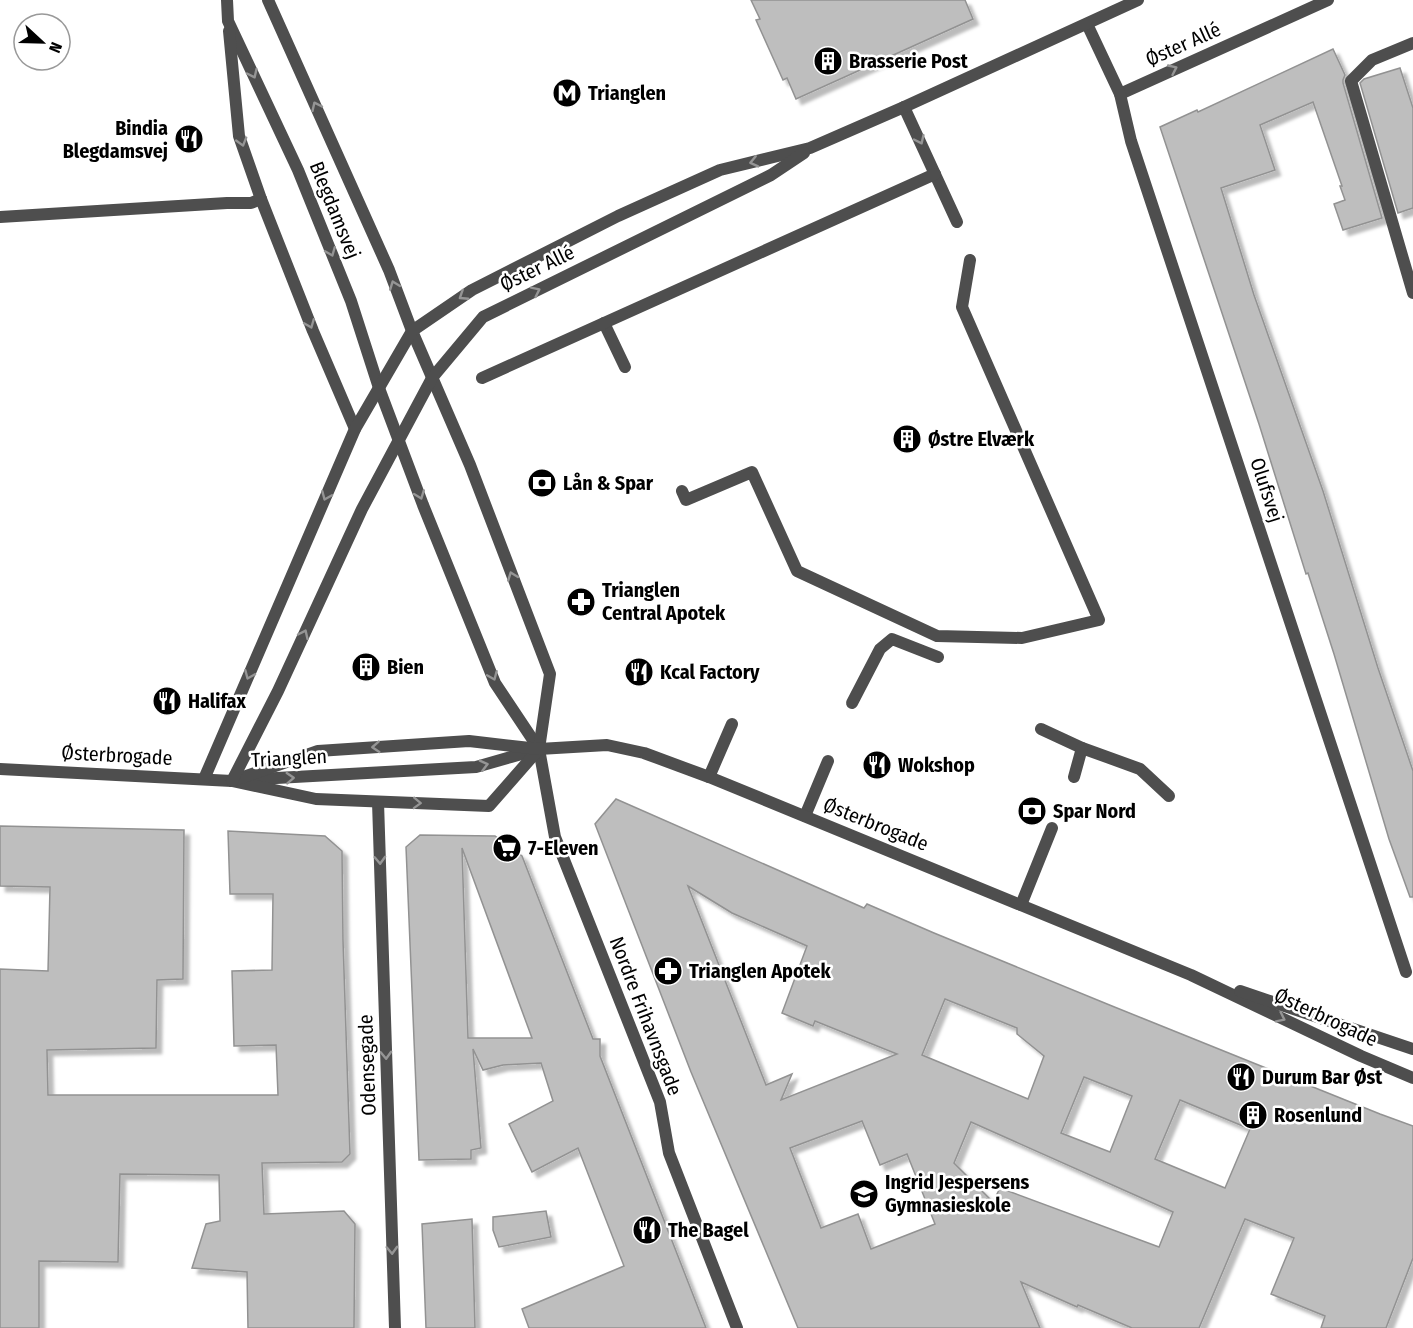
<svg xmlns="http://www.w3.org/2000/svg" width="1413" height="1328" font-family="'Fira Sans Condensed',sans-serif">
<defs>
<filter id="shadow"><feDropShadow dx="5.5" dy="5.5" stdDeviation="1.5" flood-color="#0004"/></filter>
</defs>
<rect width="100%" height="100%" fill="#fff"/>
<g fill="#bebebe" stroke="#929292" stroke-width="1.5" fill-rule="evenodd" filter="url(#shadow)">
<path d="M751,0H965L973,19L796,99L787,78L783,80L756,20L760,19Z"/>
<path d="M1333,49L1345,75L1343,80V83L1382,218L1343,230L1334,204L1345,200L1340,186H1342L1313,102L1260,125L1275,170L1221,188L1254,295L1323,491L1378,668L1413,771V897H1410L1389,839L1334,654L1308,573L1306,574L1259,424L1160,127L1197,110L1198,112Z"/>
<path d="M1400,68L1413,108V208L1398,213L1360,83L1364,79Z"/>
<path d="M616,799L864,908L867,904L934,933L1112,1006L1380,1114L1413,1126V1258L1386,1328H1321L1325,1316L1271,1294L1294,1238L1245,1219L1199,1328H1132L1078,1305L1077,1307L1021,1282L1040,1328H798L691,1072L595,824ZM688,886L732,913L807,946L782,1013L813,1026L815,1021L897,1054L781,1100L792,1074L766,1085ZM945,999L1017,1028V1034L1044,1056L1028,1099L922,1055ZM1084,1077L1132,1096L1110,1152L1061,1133ZM1180,1100L1250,1129L1225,1188L1155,1159ZM862,1121L880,1165L907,1154L935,1224L871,1249L858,1214L821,1228L790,1148ZM971,1122L1173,1212L1159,1247L1000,1188L993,1202L954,1163Z"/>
<path d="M0,826L184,830L183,979L157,980L156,1048L47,1050L48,1095H278L276,1045L234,1046L232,971L272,970L273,894H230L228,831L325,836L342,851L343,940L350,1154L342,1162L262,1163L264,1214L344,1211L355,1224L354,1328H248L247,1272L192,1268L206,1224L220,1221L219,1175L120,1174L118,1262L39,1261V1328H0V969L48,971L50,887L0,886Z"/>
<path d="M420,835L495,836L522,856L593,1039H600V1056L706,1328H529L522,1309L624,1266L578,1148L532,1172L509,1124L553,1101L541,1063L503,1065L483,1070L473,1049L481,1148L471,1150V1159L419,1160L406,847ZM462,848L532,1038H468Z"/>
<path d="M546,1211L551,1237L499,1247L493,1230V1217Z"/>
<path d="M472,1219L475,1328H426L422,1224Z"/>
</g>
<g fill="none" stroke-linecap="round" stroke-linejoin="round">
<g stroke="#4e4e4e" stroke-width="12">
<path d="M1120,94L1328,0"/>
<path d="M904,107L957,222"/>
<path d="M0,217L227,203H251L261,199"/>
<path d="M604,323L625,367"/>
<path d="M482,378L935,174"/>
<path d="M682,491L686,500L752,472L797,571L937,636L1022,638L1099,620L962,307L970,260"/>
<path d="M852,703L880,649L892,639L938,657"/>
<path d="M1041,729L1082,748L1140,769L1169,796"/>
<path d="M709,777L732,724"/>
<path d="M1074,777L1082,748"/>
<path d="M239,780L476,767L539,749"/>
<path d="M805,816L828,761"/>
<path d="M1021,905L1052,828"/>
</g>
<g stroke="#4e4e4e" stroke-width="12">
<path d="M1087,24L1120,94L1131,141L1406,972"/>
<path d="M1413,43L1372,60L1351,81L1413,293"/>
<path d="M378,802L395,1328"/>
</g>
<g stroke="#4e4e4e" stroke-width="12">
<path d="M227,0L228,21L298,170L351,301L379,388L423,505L495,683L539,749"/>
<path d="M268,0L389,270L412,331L470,465L550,674L539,749L555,837L660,1102L669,1153L737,1328"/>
<path d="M229,31L239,136L261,199L313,331L355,429"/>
<path d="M0,769L232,781L316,799L489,806L539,749"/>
<path d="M204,779L355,429L412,331L472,290L618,216L720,170L810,148L904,107L1138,0"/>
<path d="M232,781L318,751L469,741L539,749L607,745L644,753L709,777L1191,975L1361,1056L1413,1078"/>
<path d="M232,781L278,691L362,509L432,378L483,317L771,175L804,153"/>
<path d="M1240,991L1413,1049"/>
</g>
</g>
<defs><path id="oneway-chevron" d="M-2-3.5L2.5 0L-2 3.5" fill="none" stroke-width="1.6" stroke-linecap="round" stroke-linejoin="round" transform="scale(1.5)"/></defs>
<g stroke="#959595">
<use href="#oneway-chevron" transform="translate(1173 69) rotate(-25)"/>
<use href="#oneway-chevron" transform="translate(253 74) rotate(65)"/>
<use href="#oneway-chevron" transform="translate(316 106) rotate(-115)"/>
<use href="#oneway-chevron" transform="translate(920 140) rotate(65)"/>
<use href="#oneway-chevron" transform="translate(242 142) rotate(74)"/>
<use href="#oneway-chevron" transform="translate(754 162) rotate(167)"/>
<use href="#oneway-chevron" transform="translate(331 252) rotate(68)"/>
<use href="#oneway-chevron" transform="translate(394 285) rotate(-111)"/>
<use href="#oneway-chevron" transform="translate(536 291) rotate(-26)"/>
<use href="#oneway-chevron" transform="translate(463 296) rotate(147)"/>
<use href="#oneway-chevron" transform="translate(310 324) rotate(68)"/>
<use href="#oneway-chevron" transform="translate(420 495) rotate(69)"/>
<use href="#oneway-chevron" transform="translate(326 496) rotate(113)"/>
<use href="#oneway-chevron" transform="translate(512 576) rotate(-111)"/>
<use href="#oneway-chevron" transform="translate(304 634) rotate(-65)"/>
<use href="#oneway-chevron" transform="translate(249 675) rotate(113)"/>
<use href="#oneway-chevron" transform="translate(493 676) rotate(67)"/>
<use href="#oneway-chevron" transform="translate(376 747) rotate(176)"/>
<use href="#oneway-chevron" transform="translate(484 765) rotate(-15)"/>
<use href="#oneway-chevron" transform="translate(290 778) rotate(-3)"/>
<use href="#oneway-chevron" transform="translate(417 803) rotate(2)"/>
<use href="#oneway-chevron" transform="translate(380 860) rotate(88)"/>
<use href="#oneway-chevron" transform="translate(1281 1018) rotate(26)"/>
<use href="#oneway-chevron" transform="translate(386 1055) rotate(88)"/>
<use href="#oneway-chevron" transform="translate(392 1250) rotate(88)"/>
</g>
<defs>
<g id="building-disc" transform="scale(1.5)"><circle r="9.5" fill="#000" stroke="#fff"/><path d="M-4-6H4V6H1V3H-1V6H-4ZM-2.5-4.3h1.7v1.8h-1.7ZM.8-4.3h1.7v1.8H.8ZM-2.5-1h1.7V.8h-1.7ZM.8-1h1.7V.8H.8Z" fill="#fff"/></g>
<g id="metro-disc" transform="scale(1.5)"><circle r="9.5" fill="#000" stroke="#fff"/><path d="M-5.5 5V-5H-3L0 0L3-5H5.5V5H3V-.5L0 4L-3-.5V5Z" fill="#fff"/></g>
<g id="restaurant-disc" transform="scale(1.5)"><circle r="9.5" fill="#000" stroke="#fff"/><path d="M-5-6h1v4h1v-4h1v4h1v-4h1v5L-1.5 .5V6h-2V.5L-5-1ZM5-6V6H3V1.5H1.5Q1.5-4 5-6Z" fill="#fff"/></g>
<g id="bank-disc" transform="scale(1.5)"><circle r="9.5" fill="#000" stroke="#fff"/><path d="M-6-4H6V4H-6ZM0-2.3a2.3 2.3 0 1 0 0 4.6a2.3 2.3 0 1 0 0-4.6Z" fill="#fff"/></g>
<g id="pharmacy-disc" transform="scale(1.5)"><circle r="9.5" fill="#000" stroke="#fff"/><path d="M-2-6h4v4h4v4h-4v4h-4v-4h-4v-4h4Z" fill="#fff"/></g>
<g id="supermarket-disc" transform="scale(1.5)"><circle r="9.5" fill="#000" stroke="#fff"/><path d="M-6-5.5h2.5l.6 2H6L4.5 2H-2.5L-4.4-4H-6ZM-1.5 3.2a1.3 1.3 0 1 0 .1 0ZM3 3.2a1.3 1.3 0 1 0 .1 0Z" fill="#fff"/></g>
<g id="school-disc" transform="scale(1.5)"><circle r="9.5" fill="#000" stroke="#fff"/><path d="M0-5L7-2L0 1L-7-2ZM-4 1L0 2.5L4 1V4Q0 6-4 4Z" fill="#fff"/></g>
</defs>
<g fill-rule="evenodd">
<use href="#building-disc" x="828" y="61"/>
<use href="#metro-disc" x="567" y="93"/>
<use href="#restaurant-disc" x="189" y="139"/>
<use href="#building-disc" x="907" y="439"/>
<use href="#bank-disc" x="542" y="483"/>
<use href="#pharmacy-disc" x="581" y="602"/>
<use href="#building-disc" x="366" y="667"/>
<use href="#restaurant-disc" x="639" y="672"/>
<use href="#restaurant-disc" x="167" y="701"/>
<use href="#restaurant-disc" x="877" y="765"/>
<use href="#bank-disc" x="1032" y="811"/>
<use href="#supermarket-disc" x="507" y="848"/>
<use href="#pharmacy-disc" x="668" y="971"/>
<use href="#restaurant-disc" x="1241" y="1077"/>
<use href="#building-disc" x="1253" y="1115"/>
<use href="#school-disc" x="864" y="1194"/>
<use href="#restaurant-disc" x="647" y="1230"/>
</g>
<g text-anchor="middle" stroke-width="5" stroke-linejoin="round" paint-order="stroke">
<g font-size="20" fill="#000" stroke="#fff">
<text transform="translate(1183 44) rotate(-24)" y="7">Øster Allé</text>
<text transform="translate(335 210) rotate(68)" y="7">Blegdamsvej</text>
<text transform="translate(537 268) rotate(-26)" y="7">Øster Allé</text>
<text transform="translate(1267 490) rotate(72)" y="7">Olufsvej</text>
<text transform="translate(117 755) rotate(3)" y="7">Østerbrogade</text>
<text transform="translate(289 758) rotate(-3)" y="7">Trianglen</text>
<text transform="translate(876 824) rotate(22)" y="7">Østerbrogade</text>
<text transform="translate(646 1016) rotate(69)" y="7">Nordre Frihavnsgade</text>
<text transform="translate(1326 1017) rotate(25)" y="7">Østerbrogade</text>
<text transform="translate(367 1065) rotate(-92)" y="7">Odensegade</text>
</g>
<g font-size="20" font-weight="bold" fill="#000" stroke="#fff" text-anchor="start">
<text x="849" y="68">Brasserie Post</text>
<text x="588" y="100">Trianglen</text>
<text x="168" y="135" text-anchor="end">Bindia<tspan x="168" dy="23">Blegdamsvej</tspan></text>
<text x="928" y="446">Østre Elværk</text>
<text x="563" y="490">Lån &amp; Spar</text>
<text x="602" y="597">Trianglen<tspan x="602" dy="23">Central Apotek</tspan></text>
<text x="387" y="674">Bien</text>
<text x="660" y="679">Kcal Factory</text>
<text x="188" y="708">Halifax</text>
<text x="898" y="772">Wokshop</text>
<text x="1053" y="818">Spar Nord</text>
<text x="528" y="855">7-Eleven</text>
<text x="689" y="978">Trianglen Apotek</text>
<text x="1262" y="1084">Durum Bar Øst</text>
<text x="1274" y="1122">Rosenlund</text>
<text x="885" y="1189">Ingrid Jespersens<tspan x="885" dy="23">Gymnasieskole</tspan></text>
<text x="668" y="1237">The Bagel</text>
</g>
</g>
<g transform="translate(42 42) rotate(112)"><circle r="28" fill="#ffffff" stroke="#999999" stroke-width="1.5"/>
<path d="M0-4.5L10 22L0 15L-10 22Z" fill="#000000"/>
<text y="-9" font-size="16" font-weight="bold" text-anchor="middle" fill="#000000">N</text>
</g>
</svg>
